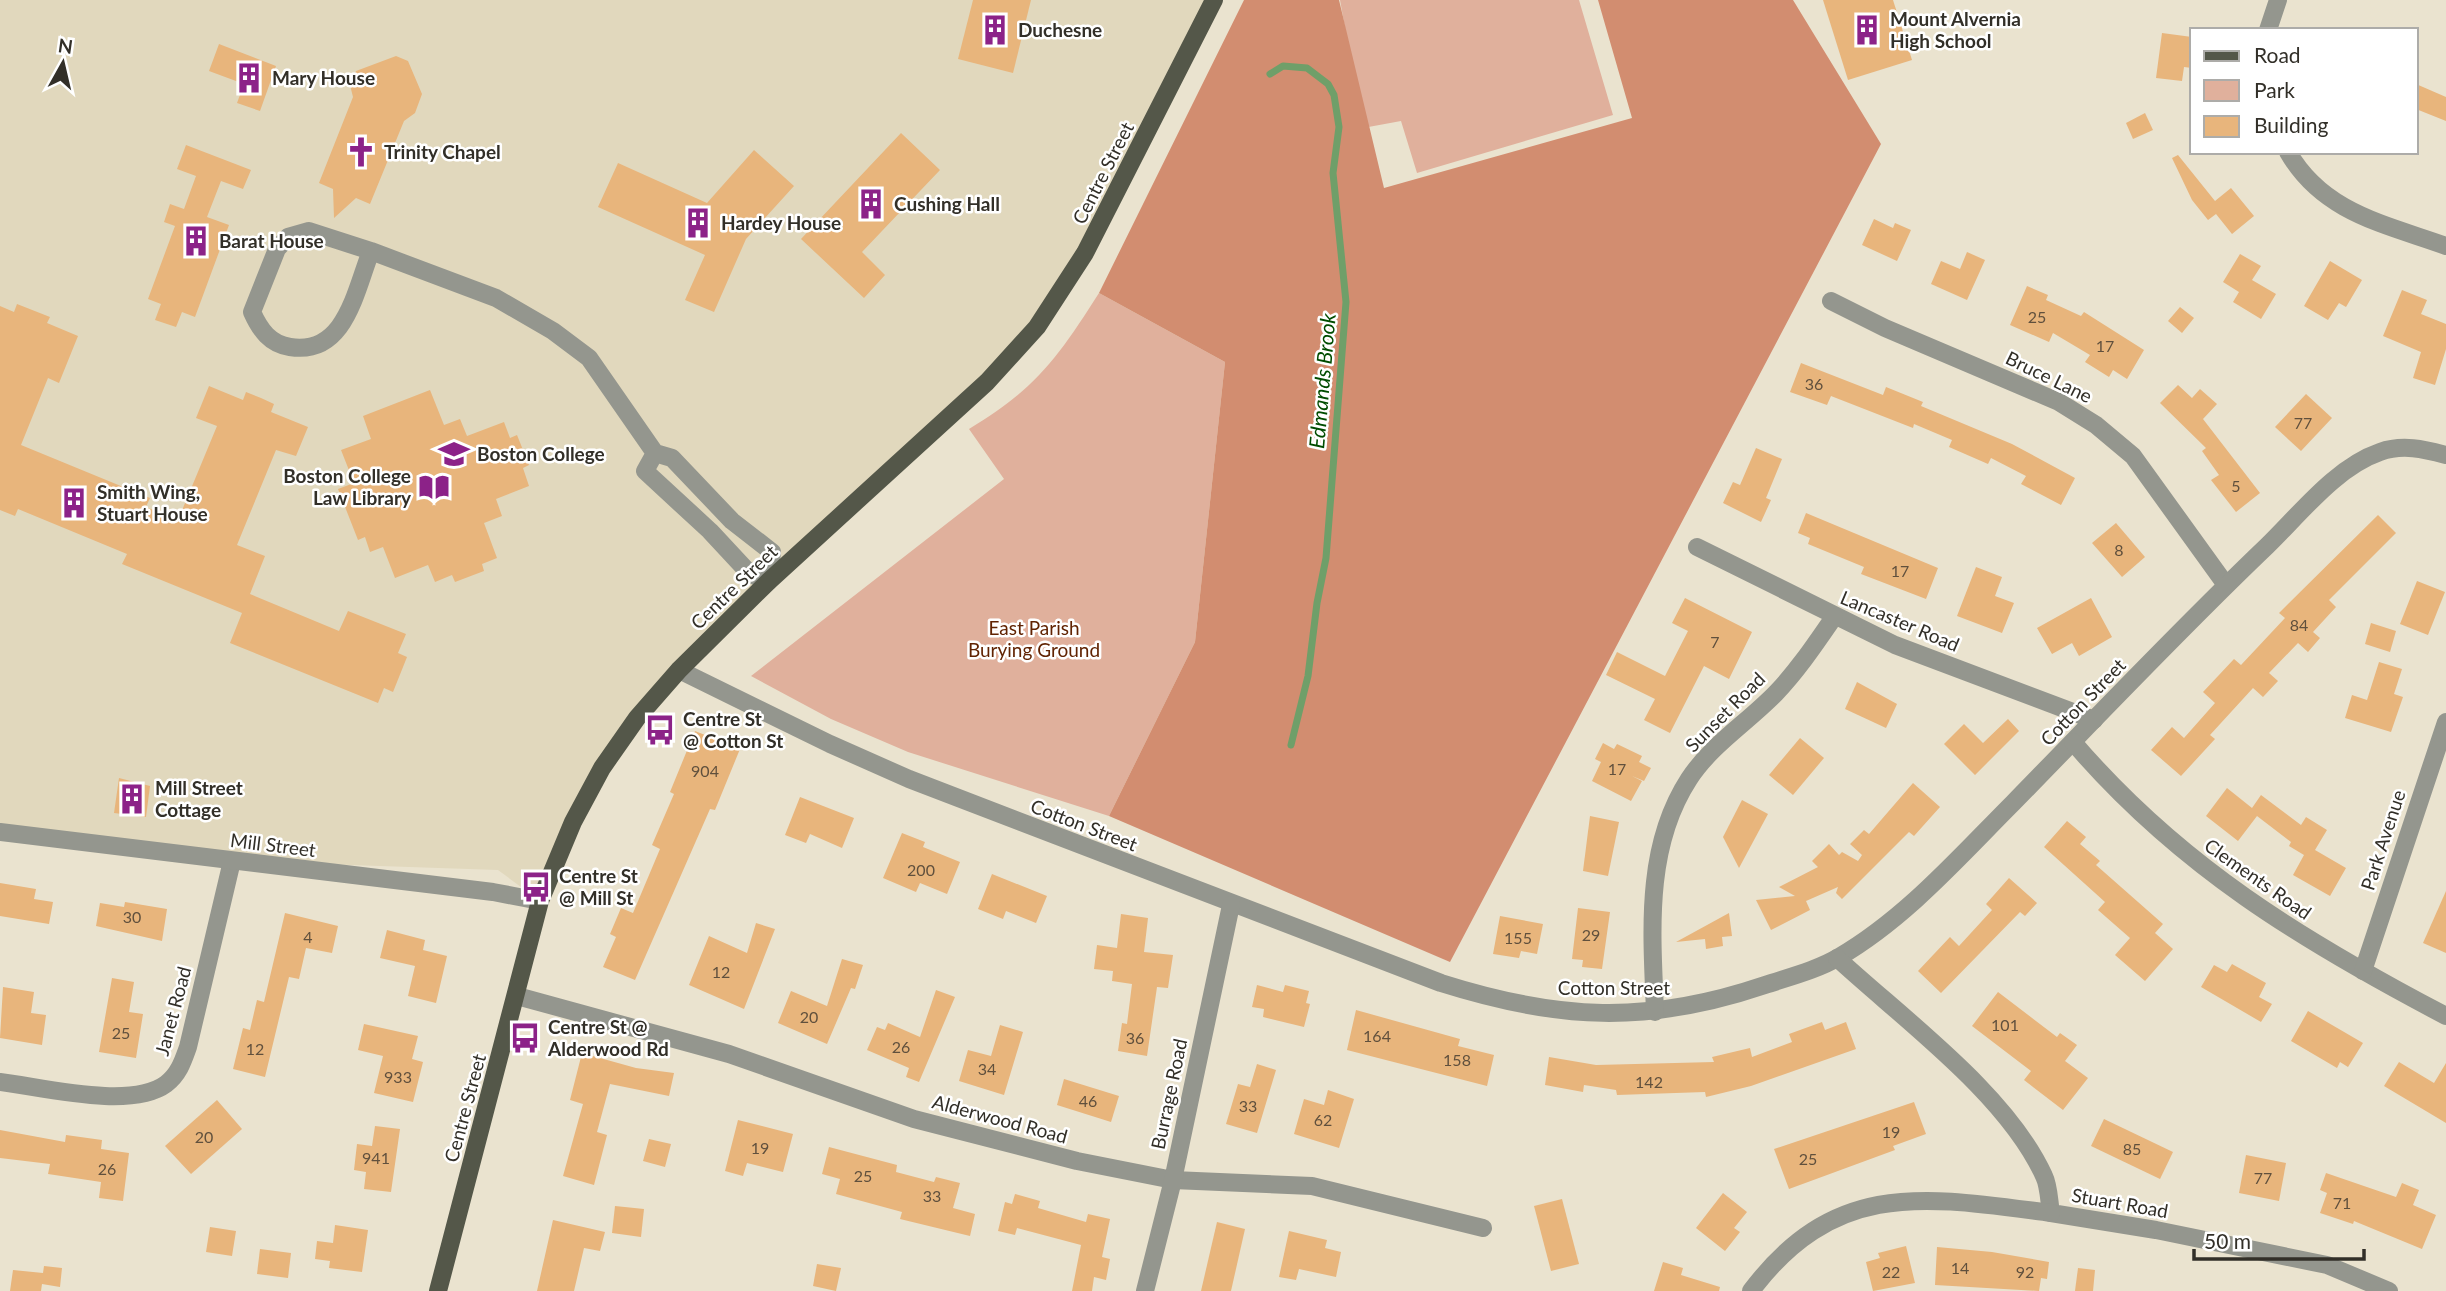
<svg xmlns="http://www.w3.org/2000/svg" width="2446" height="1291" font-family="Lato,sans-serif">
<rect width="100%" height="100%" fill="#eae3cf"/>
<path fill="#e1d8bd" d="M0,0H1214L1037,327L637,718L540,901L498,870L232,861L0,832Z"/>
<g fill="#e0b09c">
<path d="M1340,0H1579L1613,115L1417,173L1401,121L1363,128Z"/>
<path d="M1099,293L1225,362L1195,642L1109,816L908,752L831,719L751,676L1004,479L969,429C1035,390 1059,356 1099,293Z"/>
</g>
<path fill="#d28d70" d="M1244,0H1339L1384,188L1632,118L1598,0H1793L1881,144L1450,962L1109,816L1195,642L1225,362L1099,293Z"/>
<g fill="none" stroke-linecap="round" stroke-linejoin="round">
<path stroke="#6f9f69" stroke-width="7" d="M1270,74L1283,66L1307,68L1328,84L1334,95L1339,127L1333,173L1346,302L1326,558L1317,603L1308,676L1291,745"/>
</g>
<g fill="#e8b57c">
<path d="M973,0H1031L1013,73L958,59Z"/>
<path d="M1823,0H1893L1912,60L1848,80Z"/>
<path d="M2162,33L2192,37V68L2184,67L2182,81L2156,78Z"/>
<path d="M219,44L276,66L260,111L237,103L244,84L209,71Z"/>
<path d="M396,56L408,61L422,94L415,113L404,121L370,204L356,198L334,218L333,189L319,183L353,97L350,85L356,71Z"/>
<path d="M2416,84L2446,97V121L2416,109Z"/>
<path d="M2145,113L2153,130L2133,139L2126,123Z"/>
<path d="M901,133L940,170L862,252L885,275L864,298L801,239Z"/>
<path d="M186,145L251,170L243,189L221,181L207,217L229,225L195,317L182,312L176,327L155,320L161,304L148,299L175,226L164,222L170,204L184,209L196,176L177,169Z"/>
<path d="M754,150L794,186L746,239L714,312L685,300L705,255L598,207L618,163L707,203Z"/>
<path d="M2178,155L2215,201L2231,188L2254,216L2232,234L2216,214L2208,220L2192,200L2172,158Z"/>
<path d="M1874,219L1893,228L1895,223L1911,230L1897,261L1862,245Z"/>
<path d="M1967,252L1985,260L1967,300L1931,284L1941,261L1960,269Z"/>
<path d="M2240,254L2261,266L2252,280L2276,294L2261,319L2233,302L2239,292L2223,282Z"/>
<path d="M2330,261L2362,280L2346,307L2339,303L2328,320L2304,306Z"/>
<path d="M2027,286L2048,295L2046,300L2081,316L2084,312L2144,350L2127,379L2113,370L2109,377L2085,362L2090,355L2053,333L2049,342L2010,325Z"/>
<path d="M2402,290L2427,300L2421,314L2446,324V349L2435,385L2413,378L2421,352L2383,336Z"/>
<path d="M17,304L50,317L47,323L78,336L59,383L48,378L21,445L150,498L146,507L178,520L217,426L196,418L209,386L243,400L246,392L261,398L274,404L271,412L308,427L296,456L276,450L237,545L265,556L250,594L339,631L348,611L406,634L398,653L407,657L393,692L384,688L378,703L230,643L242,613L122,564L127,554L18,509L15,516L0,510V306L14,312Z"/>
<path d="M2180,307L2194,318L2182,333L2168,321Z"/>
<path d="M1801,363L1883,395L1886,387L1923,402L1921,406L2012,444L2075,478L2061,505L2021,484L2026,476L1991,458L1988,464L1949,447L1952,440L1914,424L1913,428L1831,396L1827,405L1790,392Z"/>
<path d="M2178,385L2192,398L2200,389L2217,404L2203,419L2260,493L2236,512L2211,480L2219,475L2202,451L2206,448L2160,403Z"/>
<path d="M430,390L444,425L460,419L467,436L504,422L510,438L517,435L529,465L523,468L529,486L496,499L502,516L484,523L497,558L482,564L484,571L455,582L452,575L435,582L428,565L395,578L383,547L370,552L365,537L358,540L338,489L354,483L341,450L371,439L363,416Z"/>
<path d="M2306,394L2332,418L2301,451L2275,427Z"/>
<path d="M1756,448L1782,459L1766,498L1771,500L1761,522L1723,503L1733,482L1740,485Z"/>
<path d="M1806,513L1938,568L1926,599L1861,574L1864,567L1808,544L1810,538L1798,533Z"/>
<path d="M2378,515L2396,533L2329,600L2336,607L2313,632L2320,638L2308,652L2298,643L2269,673L2278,681L2263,697L2253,688L2210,735L2215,739L2181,776L2151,750L2172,727L2184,738L2215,703L2203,692L2234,659L2241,665L2285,618L2279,613Z"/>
<path d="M2116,523L2145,557L2122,577L2092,543Z"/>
<path d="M1976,567L2002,577L1995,596L2014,603L2002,633L1957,616Z"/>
<path d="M2417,581L2445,592L2428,635L2400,624Z"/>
<path d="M1685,598L1752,632L1729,679L1704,666L1670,733L1644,720L1655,699L1606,675L1617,652L1665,676L1688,631L1672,623Z"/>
<path d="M2091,598L2112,637L2079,656L2072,643L2052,654L2037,628Z"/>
<path d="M2371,623L2396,631L2390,652L2365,644Z"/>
<path d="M2379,662L2402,669L2394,694L2403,697L2391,732L2345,718L2352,695L2367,700Z"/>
<path d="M1857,682L1897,704L1886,728L1845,709Z"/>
<path d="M2008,719L2019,731L1975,775L1944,744L1964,724L1983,743Z"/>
<path d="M695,731L740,749L715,810L710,809L635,980L603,967L616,937L610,934L621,908L633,913L660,849L652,845L674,794L670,792Z"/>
<path d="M1800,738L1824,758L1793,795L1769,775Z"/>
<path d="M1603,743L1614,749L1617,744L1642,756L1639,762L1651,768L1644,781L1632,776L1642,781L1631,801L1592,781L1601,762L1595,759Z"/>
<path d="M119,778L150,786L146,817L114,813Z"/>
<path d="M1913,783L1940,807L1914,836L1909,832L1842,899L1836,893L1838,887L1806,901L1810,910L1771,930L1756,900L1795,896L1779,887L1818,867L1812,861L1829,844L1839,855L1842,852L1858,861L1862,855L1850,844L1864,830L1869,834Z"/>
<path d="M2227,788L2252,808L2261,795L2301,825L2306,817L2327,830L2315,850L2346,868L2330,896L2293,875L2304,855L2289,846L2291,842L2257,816L2238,841L2206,816Z"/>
<path d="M800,797L854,818L842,848L810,834L806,843L785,835Z"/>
<path d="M1742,800L1768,814L1739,868L1723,837Z"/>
<path d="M1590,816L1619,822L1608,876L1583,871Z"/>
<path d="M2067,821L2086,837L2080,844L2100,861L2096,865L2163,924L2155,933L2173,949L2145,981L2115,955L2130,938L2098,910L2105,902L2044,847Z"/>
<path d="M902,833L925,842L923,847L960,862L947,894L920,883L916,892L883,878Z"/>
<path d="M992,874L1047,896L1036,923L1006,911L1003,919L978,909Z"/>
<path d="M2009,878L2037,903L2025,916L2020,912L1941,993L1918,971L1950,937L1959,946L1992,910L1986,904Z"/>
<path d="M0,883L36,889L34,899L53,902L49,924L0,916Z"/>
<path d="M2446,891V953L2423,943Z"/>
<path d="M125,902L167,909L162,941L96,926L100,903L124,907Z"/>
<path d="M1578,908L1610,912L1602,969L1582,967L1583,960L1572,959Z"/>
<path d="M285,913L338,926L332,953L306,948L299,979L289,977L265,1077L233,1069L243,1028L250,1030L257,1000L264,1002Z"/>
<path d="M1729,913L1732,936L1722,937L1723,946L1706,949L1705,939L1676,942Z"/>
<path d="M1121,914L1148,918L1144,952L1173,955L1168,988L1157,987L1147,1056L1118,1051L1122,1023L1127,1024L1132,984L1112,981L1113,971L1094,969L1097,945L1117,948Z"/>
<path d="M1500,916L1543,924L1537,954L1521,951L1519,958L1493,954Z"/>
<path d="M756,923L775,929L744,1009L689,985L709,936L747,953Z"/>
<path d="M387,930L425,940L423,950L447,956L436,1003L408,996L415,966L380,958Z"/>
<path d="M842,959L863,965L855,989L851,988L827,1044L778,1023L791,991L827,1006Z"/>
<path d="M2232,964L2266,983L2259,997L2272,1004L2261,1022L2201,987L2214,965L2227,972Z"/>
<path d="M112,978L134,982L129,1012L143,1014L136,1058L99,1052Z"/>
<path d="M1257,985L1283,992L1285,985L1309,991L1306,1003L1310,1004L1304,1027L1263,1017L1264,1009L1252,1007Z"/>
<path d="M3,987L34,992L31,1013L46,1015L42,1045L0,1038Z"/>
<path d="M936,990L955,997L919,1082L906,1077L909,1068L867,1050L877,1027L885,1030L888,1023L920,1037Z"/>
<path d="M1998,992L2057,1037L2060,1033L2077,1045L2065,1061L2088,1078L2063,1110L2024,1080L2031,1071L1972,1026Z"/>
<path d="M1356,1010L1460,1039L1458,1046L1494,1055L1487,1086L1347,1050Z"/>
<path d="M2308,1011L2363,1043L2348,1067L2340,1062L2337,1068L2291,1041Z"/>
<path d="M1822,1022L1825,1030L1846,1022L1856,1049L1751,1086L1706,1097L1705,1092L1617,1095L1616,1090L1584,1085L1583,1092L1545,1085L1549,1057L1596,1065L1714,1062L1712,1057L1750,1048L1752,1057L1792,1042L1789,1034Z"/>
<path d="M364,1024L418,1036L412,1059L423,1062L413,1102L374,1093L383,1056L358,1050Z"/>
<path d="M1000,1025L1023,1032L1004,1095L959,1081L968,1050L991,1056Z"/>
<path d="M582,1053L636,1068L674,1073L669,1096L610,1084L597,1132L607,1135L594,1185L563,1176L583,1104L570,1100Z"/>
<path d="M2399,1062L2434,1083L2446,1063V1123L2384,1086Z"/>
<path d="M1257,1064L1276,1070L1257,1133L1226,1124L1238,1084L1250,1087Z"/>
<path d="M1064,1079L1119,1096L1111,1122L1057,1105Z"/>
<path d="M1328,1090L1354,1099L1339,1148L1294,1134L1304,1099L1324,1105Z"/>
<path d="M217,1100L242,1129L191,1174L165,1146Z"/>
<path d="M1914,1102L1926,1134L1893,1146L1895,1150L1789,1189L1774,1149Z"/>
<path d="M2104,1119L2173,1152L2160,1179L2091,1146Z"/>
<path d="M738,1120L793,1134L783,1172L747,1163L743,1176L725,1171Z"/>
<path d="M375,1126L400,1129L391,1192L364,1189L366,1172L354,1170L357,1144L372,1146Z"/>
<path d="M0,1130L65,1142L66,1135L102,1140L101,1149L129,1153L123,1201L99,1198L101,1182L48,1174L50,1164L0,1158Z"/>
<path d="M649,1139L671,1144L665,1167L643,1161Z"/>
<path d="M829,1147L897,1165L896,1172L934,1182L936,1177L960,1183L953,1208L975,1214L970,1236L900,1219L902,1212L836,1194L840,1179L822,1174Z"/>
<path d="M2246,1155L2286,1163L2279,1201L2239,1193Z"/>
<path d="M2326,1173L2396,1197L2402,1183L2419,1190L2413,1205L2436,1215L2422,1249L2354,1221L2353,1224L2320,1213L2327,1193L2320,1190Z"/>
<path d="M1723,1193L1747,1212L1734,1228L1740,1232L1725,1251L1696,1228Z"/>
<path d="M1015,1194L1040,1201L1038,1208L1086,1222L1088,1214L1110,1219L1102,1257L1110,1259L1106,1280L1094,1277L1092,1291H1072L1081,1245L1017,1228L1015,1235L998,1231L1005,1202L1012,1204Z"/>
<path d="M1562,1199L1579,1264L1551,1271L1534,1206Z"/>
<path d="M615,1206L644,1209L641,1237L612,1233Z"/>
<path d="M553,1220L605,1232L600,1251L584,1248L574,1291H537Z"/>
<path d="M1217,1222L1245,1229L1231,1291H1201Z"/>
<path d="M335,1225L368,1230L362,1272L329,1268L330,1261L315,1259L317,1241L333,1243Z"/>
<path d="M210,1227L236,1231L232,1256L206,1252Z"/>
<path d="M1289,1231L1327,1240L1325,1248L1341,1252L1336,1277L1299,1269L1296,1280L1279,1277Z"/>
<path d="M1906,1246L1915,1283L1873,1291L1866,1262L1880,1258L1878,1253Z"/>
<path d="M1937,1247L1992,1252L2049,1262L2047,1279L2041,1278L2039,1291L1935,1285Z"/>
<path d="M260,1249L291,1253L288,1278L257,1274Z"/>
<path d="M1663,1262L1683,1268L1681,1275L1720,1287L1719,1291H1654Z"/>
<path d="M817,1264L841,1268L836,1291L813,1286Z"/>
<path d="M44,1266L62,1268L60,1287L42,1284L41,1291H10L13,1270L43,1273Z"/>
<path d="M2078,1268L2095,1270L2093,1291H2075Z"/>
</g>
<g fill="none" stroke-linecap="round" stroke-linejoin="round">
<g stroke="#94968e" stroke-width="18">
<path d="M2268,30L2278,0"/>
<path d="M2288,152C2323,213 2385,224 2446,246"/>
<path d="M371,251C355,292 345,356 290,347C270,344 260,330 252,312L277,249L288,237L309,231L371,251L496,298L553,331L589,358L655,453L672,458L732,521L772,552L769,581L750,574L710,531L645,471L655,453"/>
<path d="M1831,301L1885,328L2059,402L2096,425L2133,456L2226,585"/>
<path d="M1697,547L1895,645L2094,720"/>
<path d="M679,670L830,744L909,779L1441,983C1558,1020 1647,1025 1765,985C1789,977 1817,970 1839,957C1906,918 1959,857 2013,803C2097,717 2180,629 2267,546C2300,514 2336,467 2380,452C2402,444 2424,449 2446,455"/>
<path d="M2073,742C2179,866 2303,941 2446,1016"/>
<path d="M1837,958C1903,1019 2007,1094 2044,1176C2049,1186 2049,1201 2051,1213L2156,1230L2327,1265L2389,1291"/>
<path d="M2363,971L2446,722"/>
<path d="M517,996L729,1054L914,1119L1077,1161L1173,1180L1312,1186L1483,1228"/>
<path d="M1655,1012C1652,934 1644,848 1689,779C1711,745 1748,722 1776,693C1798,670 1816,643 1834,617"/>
<path d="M0,1082C42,1087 131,1110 166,1084C179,1074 183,1061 188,1047L232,861"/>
<path d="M1145,1291L1173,1180L1231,905"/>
<path d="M1751,1291C1836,1178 1927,1197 2051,1213"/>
</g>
<path stroke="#94968e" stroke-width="18" d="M0,832L493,892L540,901"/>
<path stroke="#545749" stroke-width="18" d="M438,1291L540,901L573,822L602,768L637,718L679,670L769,581L987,382L1037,327L1085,253L1214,0"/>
</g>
<defs>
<g id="building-bare" transform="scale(2.415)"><path d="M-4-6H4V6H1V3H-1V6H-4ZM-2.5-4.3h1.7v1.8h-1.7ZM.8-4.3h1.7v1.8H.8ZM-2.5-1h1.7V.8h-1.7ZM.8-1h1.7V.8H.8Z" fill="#8c2288" stroke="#fff" stroke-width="2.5" paint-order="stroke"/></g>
<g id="church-bare" transform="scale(2.415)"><path d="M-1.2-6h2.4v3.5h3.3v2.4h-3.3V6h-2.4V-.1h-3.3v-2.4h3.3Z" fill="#8c2288" stroke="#fff" stroke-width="2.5" paint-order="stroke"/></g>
<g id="university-bare" transform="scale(2.415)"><path d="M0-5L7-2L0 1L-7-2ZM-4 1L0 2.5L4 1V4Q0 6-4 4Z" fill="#8c2288" stroke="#fff" stroke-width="2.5" paint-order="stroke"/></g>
<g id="library-bare" transform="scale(2.415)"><path d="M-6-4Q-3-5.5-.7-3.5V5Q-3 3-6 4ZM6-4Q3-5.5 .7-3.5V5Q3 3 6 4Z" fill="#8c2288" stroke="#fff" stroke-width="2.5" paint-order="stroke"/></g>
<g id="bus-bare" transform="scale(2.415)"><path d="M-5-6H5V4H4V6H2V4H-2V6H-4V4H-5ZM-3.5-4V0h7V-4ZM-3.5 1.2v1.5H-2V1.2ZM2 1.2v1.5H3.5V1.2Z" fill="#8c2288" stroke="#fff" stroke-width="2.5" paint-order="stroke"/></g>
</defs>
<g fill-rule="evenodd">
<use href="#building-bare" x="995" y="30"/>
<use href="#building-bare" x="1867" y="30"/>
<use href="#building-bare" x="249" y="78"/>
<use href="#church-bare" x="361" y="152"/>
<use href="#building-bare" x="871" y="204"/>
<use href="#building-bare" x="698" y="223"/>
<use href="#building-bare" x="196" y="241"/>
<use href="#university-bare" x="454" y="454"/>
<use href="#library-bare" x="434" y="487"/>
<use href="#building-bare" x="74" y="503"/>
<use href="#bus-bare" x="660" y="730"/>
<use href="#building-bare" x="132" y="799"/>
<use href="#bus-bare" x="536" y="887"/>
<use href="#bus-bare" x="525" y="1038"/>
</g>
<g text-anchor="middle" stroke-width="5" stroke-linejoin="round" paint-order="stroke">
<g font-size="16" fill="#60503d">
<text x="2037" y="323">25</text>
<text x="2105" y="352">17</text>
<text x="1814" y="390">36</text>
<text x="2303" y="429">77</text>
<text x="2236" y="492">5</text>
<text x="2119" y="556">8</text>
<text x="1900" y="577">17</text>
<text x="2299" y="631">84</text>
<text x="1715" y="648">7</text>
<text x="1617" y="775">17</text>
<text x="705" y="777">904</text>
<text x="921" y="876">200</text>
<text x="132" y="923">30</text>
<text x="1591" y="941">29</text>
<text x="308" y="943">4</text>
<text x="1518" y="944">155</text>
<text x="721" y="978">12</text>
<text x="809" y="1023">20</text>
<text x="2005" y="1031">101</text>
<text x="121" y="1039">25</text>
<text x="1377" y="1042">164</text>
<text x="1135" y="1044">36</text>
<text x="901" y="1053">26</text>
<text x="255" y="1055">12</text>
<text x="1457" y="1066">158</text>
<text x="987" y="1075">34</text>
<text x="398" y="1083">933</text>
<text x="1649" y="1088">142</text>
<text x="1088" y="1107">46</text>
<text x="1248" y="1112">33</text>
<text x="1323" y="1126">62</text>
<text x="1891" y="1138">19</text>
<text x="204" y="1143">20</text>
<text x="760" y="1154">19</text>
<text x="2132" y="1155">85</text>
<text x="376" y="1164">941</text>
<text x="1808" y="1165">25</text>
<text x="107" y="1175">26</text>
<text x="863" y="1182">25</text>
<text x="2263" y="1184">77</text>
<text x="932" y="1202">33</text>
<text x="2342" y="1209">71</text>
<text x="1960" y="1274">14</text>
<text x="1891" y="1278">22</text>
<text x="2025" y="1278">92</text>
</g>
<g font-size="19" font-weight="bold" fill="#322f28" stroke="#fff" text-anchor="start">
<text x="1890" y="26">Mount Alvernia<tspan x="1890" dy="22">High School</tspan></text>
<text x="1018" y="37">Duchesne</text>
<text x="272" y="85">Mary House</text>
<text x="384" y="159">Trinity Chapel</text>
<text x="894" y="211">Cushing Hall</text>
<text x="721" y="230">Hardey House</text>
<text x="219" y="248">Barat House</text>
<text x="477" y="461">Boston College</text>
<text x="411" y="483" text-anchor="end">Boston College<tspan x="411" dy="22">Law Library</tspan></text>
<text x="97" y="499">Smith Wing,<tspan x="97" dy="22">Stuart House</tspan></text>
<text x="683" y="726">Centre St<tspan x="683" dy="22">@ Cotton St</tspan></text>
<text x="155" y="795">Mill Street<tspan x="155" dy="22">Cottage</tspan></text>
<text x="559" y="883">Centre St<tspan x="559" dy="22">@ Mill St</tspan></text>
<text x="548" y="1034">Centre St @<tspan x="548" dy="22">Alderwood Rd</tspan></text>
</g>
<g font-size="19" fill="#322f28" stroke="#fff">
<text transform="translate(1103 173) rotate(-63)" y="7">Centre Street</text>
<text transform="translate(2049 377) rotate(26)" y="7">Bruce Lane</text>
<text transform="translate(734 587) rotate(-44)" y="7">Centre Street</text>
<text transform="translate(1900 621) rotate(23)" y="7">Lancaster Road</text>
<text transform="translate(2083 702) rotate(-46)" y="7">Cotton Street</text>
<text transform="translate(1725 712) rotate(-45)" y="7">Sunset Road</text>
<text transform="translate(1084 825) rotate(21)" y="7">Cotton Street</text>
<text transform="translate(2383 840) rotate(-72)" y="7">Park Avenue</text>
<text transform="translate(273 845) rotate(7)" y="7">Mill Street</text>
<text transform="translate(2258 879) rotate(35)" y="7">Clements Road</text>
<text x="1614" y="995">Cotton Street</text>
<text transform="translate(173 1011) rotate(-75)" y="7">Janet Road</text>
<text transform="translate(1169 1094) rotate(-78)" y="7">Burrage Road</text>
<text transform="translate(465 1108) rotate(-75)" y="7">Centre Street</text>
<text transform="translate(1000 1119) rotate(15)" y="7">Alderwood Road</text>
<text transform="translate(2120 1203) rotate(10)" y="7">Stuart Road</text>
</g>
<g font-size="19" fill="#612302" stroke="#fff">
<text x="1034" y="635">East Parish<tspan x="1034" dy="22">Burying Ground</tspan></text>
</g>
<g font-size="21" font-style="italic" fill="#004c00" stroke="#fff">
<text transform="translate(1323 381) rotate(-85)" y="7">Edmands Brook</text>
</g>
</g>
<rect x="2190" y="28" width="228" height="126" fill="#ffffff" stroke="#adaca9" stroke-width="2"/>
<rect x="2204" y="51" width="35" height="10" fill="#545749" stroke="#adaca9" stroke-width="2"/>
<text x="2254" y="63" font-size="21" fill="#322f28">Road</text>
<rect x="2204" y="80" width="35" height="21" fill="#e0b09c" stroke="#adaca9" stroke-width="2"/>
<text x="2254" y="98" font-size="21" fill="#322f28">Park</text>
<rect x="2204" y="116" width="35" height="21" fill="#e8b57c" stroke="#adaca9" stroke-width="2"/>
<text x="2254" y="133" font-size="21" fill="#322f28">Building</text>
<g transform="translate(63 63) rotate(8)" stroke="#ffffff" stroke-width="5" paint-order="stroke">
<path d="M0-5L12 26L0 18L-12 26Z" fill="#322f28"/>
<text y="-10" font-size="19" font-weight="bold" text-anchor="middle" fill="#322f28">N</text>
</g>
<path d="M2194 1249v10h170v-10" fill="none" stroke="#322f28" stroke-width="3.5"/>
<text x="2204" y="1249" font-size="21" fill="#322f28" stroke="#ffffff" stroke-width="5" paint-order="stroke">50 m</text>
</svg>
